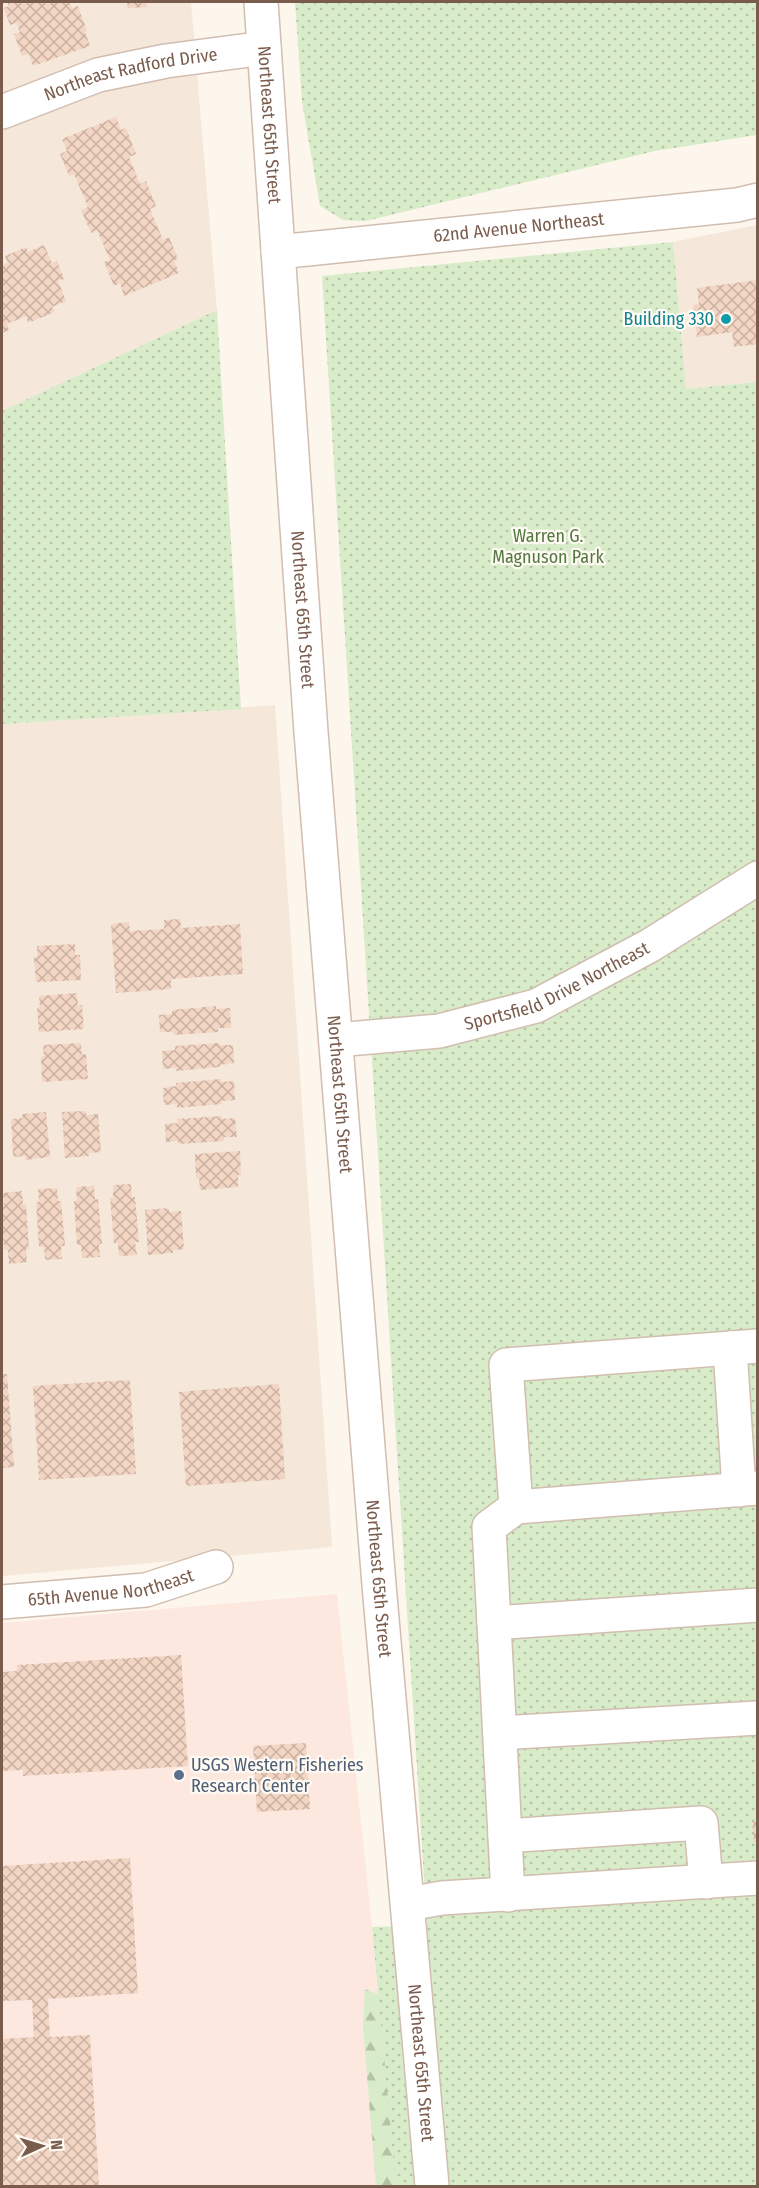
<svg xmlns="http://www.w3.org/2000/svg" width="759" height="2188" font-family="'Fira Sans Condensed',sans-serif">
<defs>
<pattern id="forest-firs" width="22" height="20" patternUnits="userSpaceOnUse" patternTransform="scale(1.5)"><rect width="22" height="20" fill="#d8ecc9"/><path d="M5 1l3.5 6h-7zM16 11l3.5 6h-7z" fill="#b4c2a5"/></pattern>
<pattern id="park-dots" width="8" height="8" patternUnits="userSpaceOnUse" patternTransform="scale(1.5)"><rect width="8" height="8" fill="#d8ecc9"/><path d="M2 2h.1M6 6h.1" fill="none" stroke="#b4c2a5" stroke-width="1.8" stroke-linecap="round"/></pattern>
<pattern id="building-cross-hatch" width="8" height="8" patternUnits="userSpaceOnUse" patternTransform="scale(1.5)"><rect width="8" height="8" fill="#f3d5c3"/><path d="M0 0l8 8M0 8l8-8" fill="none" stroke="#cab0a1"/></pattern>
</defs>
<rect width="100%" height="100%" fill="#fdf6ec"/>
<g fill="#f5e8da">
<path d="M2,2H191L217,310L2,411Z"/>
<path d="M757,225V382L686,389L673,242Z"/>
<path d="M275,705L332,1547L2,1576V724Z"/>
</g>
<path fill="#fde8e0" d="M337,1594L372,1927L396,2186H2V1623Z"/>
<path fill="url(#forest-firs)" d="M365,1989L385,1997L404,2186H376L363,2027Z"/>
<g fill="url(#park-dots)">
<path d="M295,2H757V135L655,151L366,221L343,220L320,206L302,102Z"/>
<path d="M673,242L686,389L757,382V2186H396L372,1927L427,1925L322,276Z"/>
<path d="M217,310L241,709L2,724V411Z"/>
</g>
<g fill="url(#building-cross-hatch)">
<path d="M7,2H70L72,8L78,6L87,31L85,32L90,46L33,66L29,54L22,56L14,34L20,32L16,23L10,25L4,8L9,6Z"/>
<path d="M127,2H146L147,7L128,8Z"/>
<path d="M116,117L121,130L126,128L136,154L129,157L140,184L146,181L156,206L150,209L163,240L169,237L178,259L174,261L179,273L124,296L120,283L114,286L104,262L110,260L97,230L91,233L81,210L88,207L74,174L69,176L60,154L67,151L62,139Z"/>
<path d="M44,245L52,263L57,261L64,279L58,281L66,301L52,307L55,312L28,323L26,316L7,324L9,330L2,333V265L8,263L5,256L26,247L28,252Z"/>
<path d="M758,280V344L734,347L732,332L697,337L693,305L699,304L697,288Z"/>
<path d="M180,919L181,928L240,924L243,974L171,979V989L116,993L111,924L129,922L130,931L164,929V920Z"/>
<path d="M75,944V955H80L81,980L36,982L34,958L37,957V946Z"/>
<path d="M77,993L78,1006L82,1005L84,1029L39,1032L37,1008L40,1007L39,996Z"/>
<path d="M216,1006V1009L230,1008L231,1028H218V1032L173,1035V1032H160L159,1015L172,1014V1010Z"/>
<path d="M81,1043L82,1055L86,1054L88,1079L42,1082L41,1057L44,1056L43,1045Z"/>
<path d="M219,1043V1045H233L234,1063L220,1065V1067L176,1071V1068L163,1069L162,1051L175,1050V1046Z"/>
<path d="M221,1079V1082L234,1081L235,1100L222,1101V1104L177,1108V1104L164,1105L163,1088L176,1086V1083Z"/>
<path d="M86,1111V1115L98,1114L101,1152L89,1153V1156L65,1158L62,1112Z"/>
<path d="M46,1112L50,1157L25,1160V1156L13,1157L11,1119L23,1118L22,1114Z"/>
<path d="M222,1116V1119L235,1118L237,1137H224V1141L179,1144L178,1141L166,1142L165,1124L178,1123L177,1119Z"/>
<path d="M240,1151L241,1175H238V1187L200,1190L199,1178L196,1179L195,1154Z"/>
<path d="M131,1184L132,1197H135L139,1242H135L137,1255L119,1256L118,1243H114L110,1198H113V1185Z"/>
<path d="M94,1186L95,1200L98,1199L102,1244H99L100,1257L82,1258L81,1245H77L74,1201H77L76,1187Z"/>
<path d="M57,1188L58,1201H61L65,1246H61L62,1259L45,1260L44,1247H39L36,1202H39L38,1189Z"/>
<path d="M22,1191L23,1205L26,1204L29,1249H26L27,1262L9,1264L8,1250H4L2,1214V1206H4L3,1193Z"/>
<path d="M169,1208V1212L181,1211L184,1249L173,1250V1253L148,1255L145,1210Z"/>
<path d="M2,1374H7L14,1467L2,1468Z"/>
<path d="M130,1380L136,1474L39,1480L33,1386Z"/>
<path d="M279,1384L285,1479L186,1486L179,1392Z"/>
<path d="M181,1655L188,1766L23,1776V1770L2,1771V1672L17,1671V1665Z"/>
<path d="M306,1743L310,1809L257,1812L253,1746Z"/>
<path d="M752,1822H758V1841L754,1842Z"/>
<path d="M130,1858L138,1993L48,1999L50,2037L90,2035L99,2186H2V2039L34,2037L32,2000L2,2001V1866Z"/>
</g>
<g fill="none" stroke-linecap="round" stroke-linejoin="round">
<g stroke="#d1beb0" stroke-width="36">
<g id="minor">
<path id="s1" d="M261,2L311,732L379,1585L432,2186"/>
<path id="s2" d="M2,112L98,75L166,61L264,48"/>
<path id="s3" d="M278,252L737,205L758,200"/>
<path id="s4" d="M336,1040L439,1031L536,1006L649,946L758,878"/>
<path d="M730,1348L739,1490"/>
<path d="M516,1507L506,1365L758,1346"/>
<path id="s5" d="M2,1602L146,1590L216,1567"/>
<path d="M494,1623L758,1605"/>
<path d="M500,1733L758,1718"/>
<path d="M505,1836L701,1823L706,1882"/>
<path d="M508,1895L489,1527L516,1507L758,1488"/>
<path d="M408,1904L442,1898L758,1878"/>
</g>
</g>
<use href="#minor" stroke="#fff" stroke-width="33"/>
</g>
<circle fill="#0f9aa8" stroke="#fffaf3" stroke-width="2" cx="726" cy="319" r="6"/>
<circle fill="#5c6f8a" stroke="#fffaf3" stroke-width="2" cx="179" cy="1775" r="6"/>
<g text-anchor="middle" stroke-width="4.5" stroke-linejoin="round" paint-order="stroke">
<g font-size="18" fill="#7a5c4d" stroke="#fffaf3">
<text dy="6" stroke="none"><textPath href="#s2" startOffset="135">Northeast Radford Drive</textPath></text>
<text dy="6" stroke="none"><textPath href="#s1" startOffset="123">Northeast 65th Street</textPath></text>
<text dy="6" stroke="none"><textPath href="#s3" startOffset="242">62nd Avenue Northeast</textPath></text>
<text dy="6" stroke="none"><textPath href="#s1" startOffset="609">Northeast 65th Street</textPath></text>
<text dy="6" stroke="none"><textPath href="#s4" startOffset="230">Sportsfield Drive Northeast</textPath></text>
<text dy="6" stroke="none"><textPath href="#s1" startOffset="1095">Northeast 65th Street</textPath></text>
<text dy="6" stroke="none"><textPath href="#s1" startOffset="1581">Northeast 65th Street</textPath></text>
<text dy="6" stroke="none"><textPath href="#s5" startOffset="110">65th Avenue Northeast</textPath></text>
<text dy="6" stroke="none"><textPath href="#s1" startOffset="2067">Northeast 65th Street</textPath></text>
</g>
<g font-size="18" fill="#0d838f" stroke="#fffaf3" text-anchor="end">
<text x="714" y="325">Building 330</text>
</g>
<g font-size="18" fill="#537a41" stroke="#fffaf3">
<text x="548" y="542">Warren G.<tspan x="548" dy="21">Magnuson Park</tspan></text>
</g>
<g font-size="18" fill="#4e5e75" stroke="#fffaf3" text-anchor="start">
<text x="191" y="1771">USGS Western Fisheries<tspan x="191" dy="21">Research Center</tspan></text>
</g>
</g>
<rect width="759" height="2188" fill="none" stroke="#7a5c4d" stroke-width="6"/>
<g transform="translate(42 2146) rotate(86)" stroke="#fffaf3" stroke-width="4.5" paint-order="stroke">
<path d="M0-4.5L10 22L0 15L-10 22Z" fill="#7a5c4d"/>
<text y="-9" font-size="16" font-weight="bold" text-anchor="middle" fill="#7a5c4d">N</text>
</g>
</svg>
